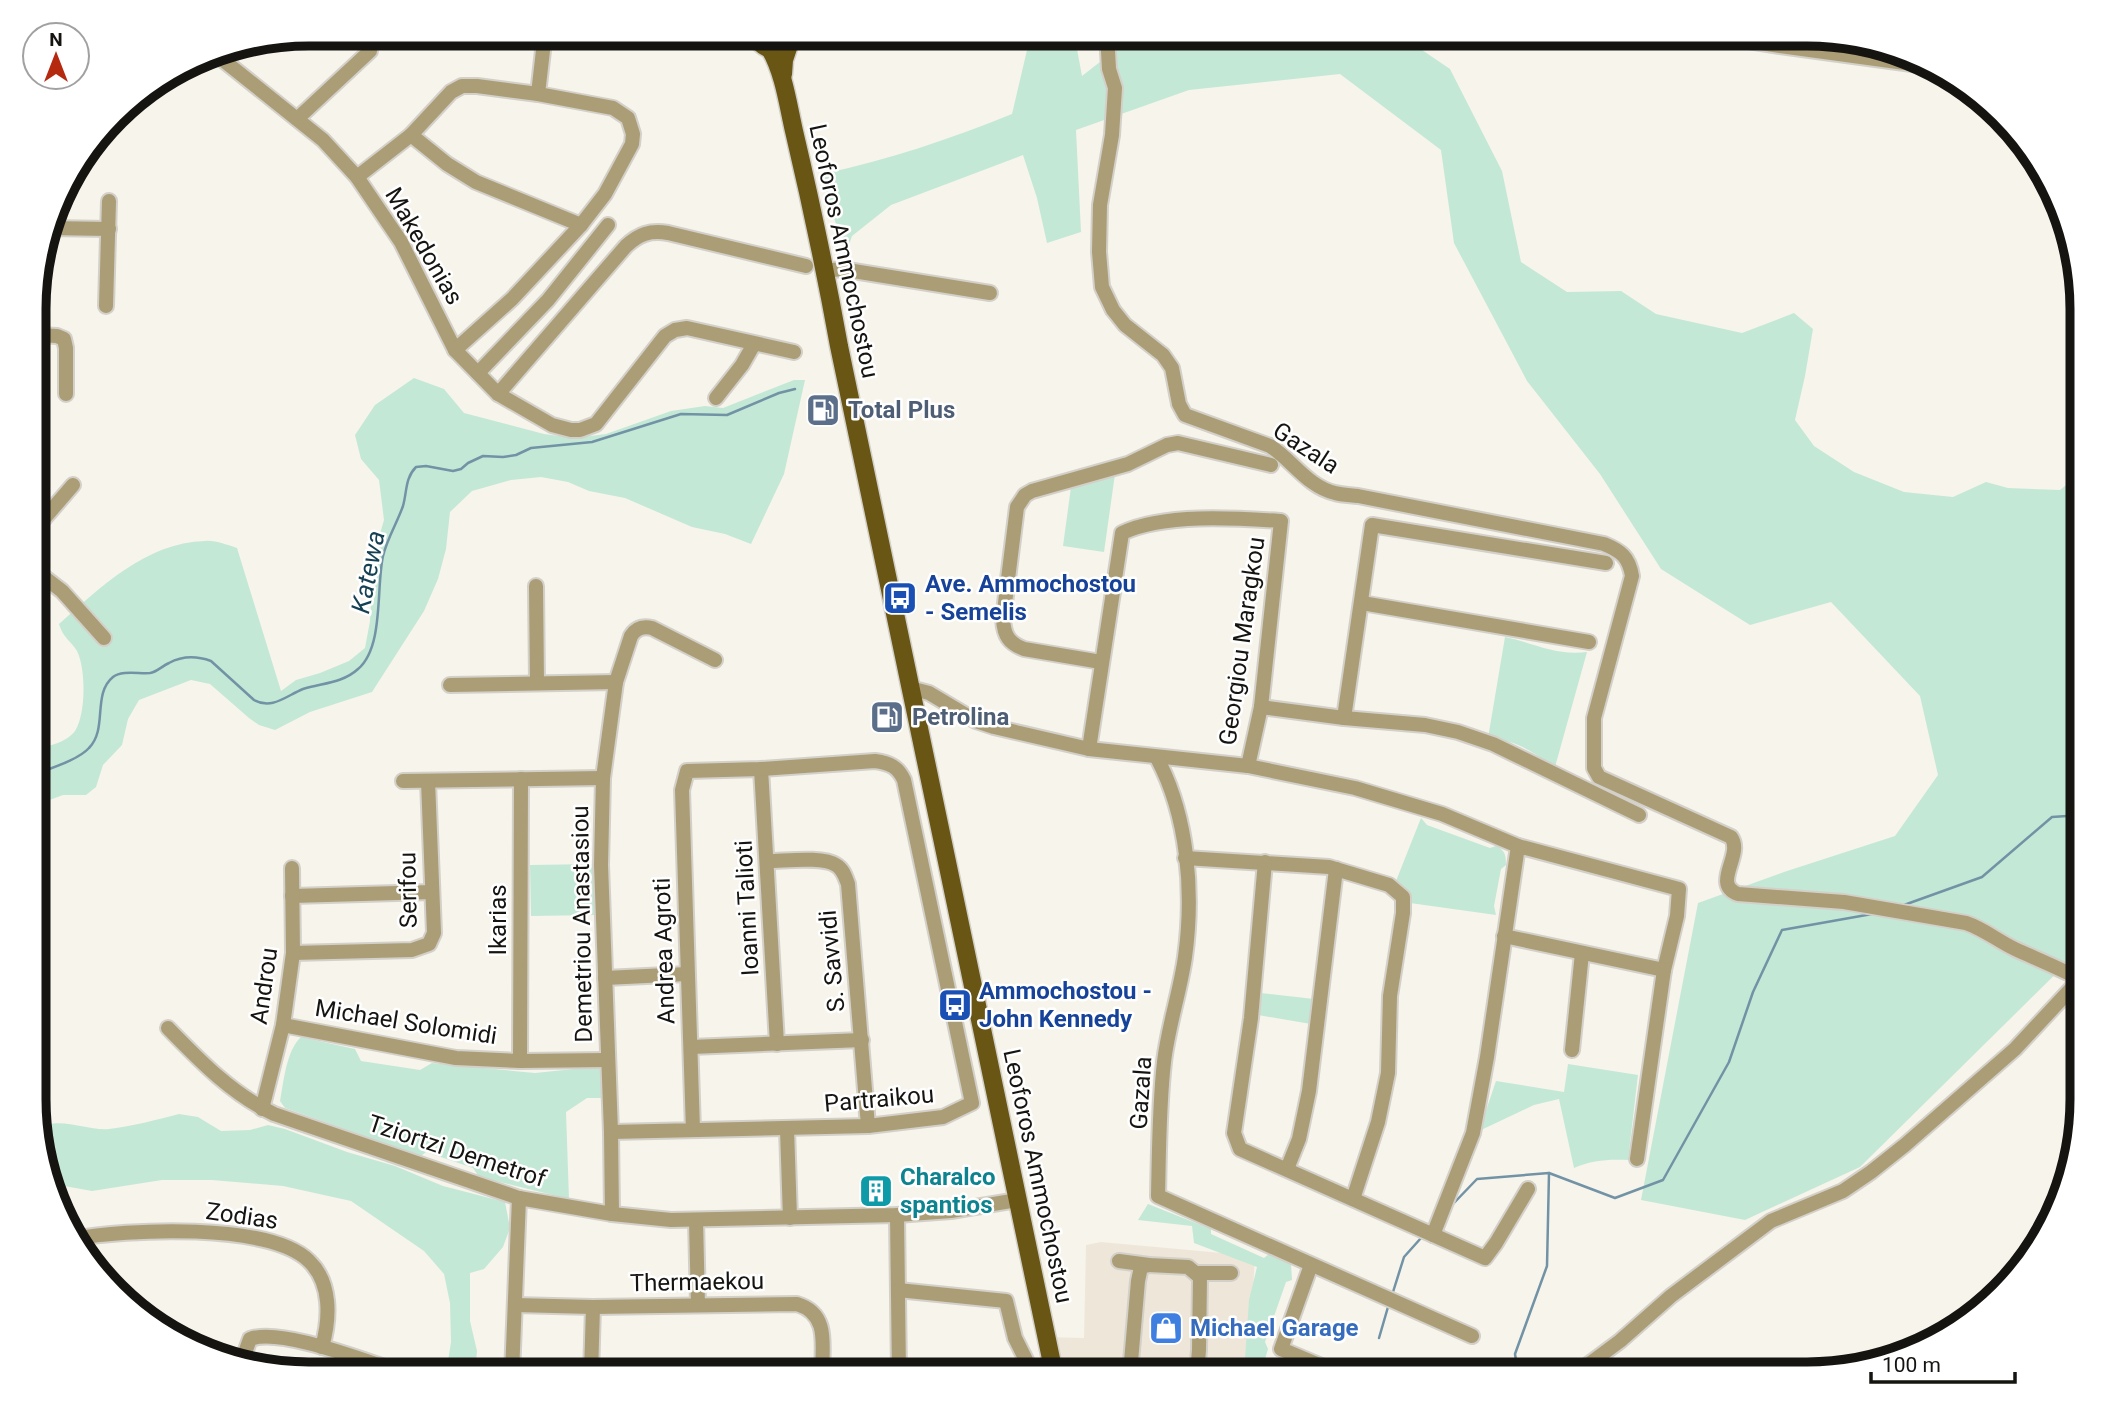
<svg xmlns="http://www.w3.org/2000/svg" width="2116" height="1407" font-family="Roboto,sans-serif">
<rect width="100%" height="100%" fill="#f7f4ec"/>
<path fill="#eee7d9" d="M1101,1242L1255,1256L1248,1373H1051L1045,1337L1084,1338L1086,1245Z"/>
<g fill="#c4e8d6">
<path d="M1031,33H1074L1082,76L1137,33H1397L1450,69L1502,171L1521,262L1567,292L1621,291L1656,314L1742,333L1794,313L1813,329L1805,376L1795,420L1814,446L1854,472L1904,492L1953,497L1986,482L2008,488L2060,490L2082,472V948L1860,1167L1745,1220L1641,1200L1698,903L1784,872L1895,836L1938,775L1920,696L1831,602L1750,625L1661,569L1600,474L1527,381L1454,243L1441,150L1340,74L1189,90L1076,130L1081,232L1047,243L1037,198L1023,155L891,205L852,236L845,257L822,174C888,160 950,139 1012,114Z"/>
<path d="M414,378L444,389L464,413L544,434L575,438L606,434L671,411L705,406L723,408L794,380H805L784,474L751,544L725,534L692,527L625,498L589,491L568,482L541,477L511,480L472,491L450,512L446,549L438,579L424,611L372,692L310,712L275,730L259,725L249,718L210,684L191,680L139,700L128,719L122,745L103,765L96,787L86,795H63L36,805V748C48,747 67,742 75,731C86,714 86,669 77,651C71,641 63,638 59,624C101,587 145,543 205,541C215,540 227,545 237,548L281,691L296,680L320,673L349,661L365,648L370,621L374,554L384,520L379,480L361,459L355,435L375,405Z"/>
<path d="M1115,474L1104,552L1063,546L1071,487Z"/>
<path d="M1505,637C1534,643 1556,656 1587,652L1555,767C1530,751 1519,741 1488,738Z"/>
<path d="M1421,818L1427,825L1490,848L1496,846C1505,850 1506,855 1506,865L1501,869L1494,906L1496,915L1410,903L1407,891L1396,881Z"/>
<path d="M595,864L596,915L531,916L530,865Z"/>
<path d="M1261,993L1314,999L1311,1024L1258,1015Z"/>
<path d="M301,1037L355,1049L361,1061L420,1070L432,1063L535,1073L603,1066L605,1098H587L566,1112L569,1199L479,1177L473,1168L426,1152L421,1156L285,1108L280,1101C284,1081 286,1051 301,1037Z"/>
<path d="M1568,1064L1638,1075L1628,1160C1608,1159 1593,1160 1574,1168L1559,1099L1534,1105L1479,1131L1496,1081L1564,1092Z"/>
<path d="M179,1114L198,1117L221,1131L250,1130L268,1125L285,1129L347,1152L395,1166L443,1186L505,1202L510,1228L503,1247L484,1269L470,1273V1321L477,1351L475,1374H446L451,1342L450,1303L444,1274L424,1251L351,1201L283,1186L212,1180H162L92,1191L53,1184L37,1138L38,1129C59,1115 86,1131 109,1129C133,1126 156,1120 179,1114Z"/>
<path d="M1148,1204L1211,1229V1234L1264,1258L1269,1254L1291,1264L1292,1280L1286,1282L1265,1342L1268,1349L1261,1373H1244L1249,1300L1257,1267L1194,1243L1192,1226L1138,1220Z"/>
</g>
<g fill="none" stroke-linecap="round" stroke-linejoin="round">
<g stroke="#7193a5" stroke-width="2.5">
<path d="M36,774C51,768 78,760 89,748C108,729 92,694 113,677C122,670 139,674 150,673C157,672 162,666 169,663C182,656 197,656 211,661L254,700C272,710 286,696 303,689C322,683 343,683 358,669C384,647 376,588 383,556C387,539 397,523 403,506C407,492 405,478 416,467L426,466L453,471L461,469L468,463L483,456L503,457L516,455L531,448L592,442L681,414L727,415L779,393L795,389"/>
<path d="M1904,905L1982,877L2052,817L2082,815"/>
<path d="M1452,1205L1477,1179L1549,1173L1615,1198L1663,1180L1729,1062L1753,992L1782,930L1872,914"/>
<path d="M1393,1292L1404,1257L1421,1238"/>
<path d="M1379,1338L1388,1307"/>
<path d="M1518,1373L1515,1354L1547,1266L1549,1173"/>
</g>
<g stroke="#d3d0c9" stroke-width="18">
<g id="minor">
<path d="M1107,33L1109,69L1115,88L1112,135L1100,205L1099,252L1102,287L1113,310L1125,325L1163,355L1172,368L1179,404L1185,415L1270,446C1292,460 1308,487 1335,493C1342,495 1350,495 1358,496L1604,544C1621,551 1629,557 1632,576L1594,718V768L1599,777L1731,837C1744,855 1711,884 1738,894L1844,902L1966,923C1984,929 1998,941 2015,949C2037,959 2059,968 2080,979"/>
<path d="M1699,33L1780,46L1934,67"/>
<path d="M213,52L323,140L357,177L401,242L455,350L498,394L552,425L571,430H580L596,424L665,336L675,330L687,328L794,352"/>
<path d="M538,94L545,33"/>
<path d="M297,119L370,51"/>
<path d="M411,135L447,164L476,182L581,225"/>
<path d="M357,177L411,135L451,92L462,86H477L538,94L613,108L628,118L633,134L632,144L605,194L581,225L512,299L455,350"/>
<path d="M49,228L109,229"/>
<path d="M825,271L841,269L990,293"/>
<path d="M106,306L109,201"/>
<path d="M39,335L57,336L64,339L66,348V394"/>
<path d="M36,359L39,335L45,241"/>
<path d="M478,373L548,300L608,225"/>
<path d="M498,394L626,246C639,234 650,230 668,233L806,266"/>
<path d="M716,398L742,365L754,344"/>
<path d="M36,528L73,485"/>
<path d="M36,571L62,591L104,638"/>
<path d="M536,586L537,683"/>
<path d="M1362,603L1589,642"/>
<path d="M1101,662L1024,649C1009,643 1004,636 1003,619L1017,507L1025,495L1032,491L1128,464L1167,445L1178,443L1271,465"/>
<path d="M450,685L616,682"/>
<path d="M910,688L929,693L976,721L994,727L1089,749L1248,766L1355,788L1442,814L1518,846L1679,889L1677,916L1664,970L1637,1159"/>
<path d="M1261,707L1344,718L1425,725L1458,732L1493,744L1639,815"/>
<path d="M1344,718L1372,525L1606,563"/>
<path d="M1089,749L1122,533C1163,513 1236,518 1281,521L1261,707L1248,766"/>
<path d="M1157,758C1188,816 1194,892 1185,957C1180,992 1168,1027 1164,1062C1159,1106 1159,1152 1158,1196L1472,1336"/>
<path d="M761,769L777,1044"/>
<path d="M403,781L603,778"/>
<path d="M1185,858L1329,867L1389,885L1403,897V913L1390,996L1388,1073L1378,1122L1353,1199"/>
<path d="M768,861C785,861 823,856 836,865C843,869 845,876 848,884L868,1126"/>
<path d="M1265,862L1251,1018L1234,1133L1240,1149L1485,1258L1496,1243L1528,1189"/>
<path d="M292,896L432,892"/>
<path d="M1504,936L1664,970"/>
<path d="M293,953L412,950L429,944L434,933L428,781"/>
<path d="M605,978L687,974"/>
<path d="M283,1025L456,1058L520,1061L607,1060"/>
<path d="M168,1028C201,1062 232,1094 274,1114L519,1198L612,1214L671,1220L897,1215L951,1211L1018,1200"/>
<path d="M691,1047L862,1040"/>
<path d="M1572,1050L1582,953"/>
<path d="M520,1061L521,779"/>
<path d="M262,1109L283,1025L293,953L292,868"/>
<path d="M787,1129L790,1218"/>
<path d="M611,1132L868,1126L943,1117L972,1103L904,780C898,767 890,763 875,761L761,769L687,771L682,790L693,1130"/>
<path d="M1287,1169L1299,1139L1309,1091L1336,869"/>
<path d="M612,1214L611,1132L601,865L603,778L616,682L631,636C636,628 643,626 652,628L715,660"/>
<path d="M897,1215L899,1374"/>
<path d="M696,1220L698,1305"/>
<path d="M1433,1235L1473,1133L1487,1057L1518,846"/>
<path d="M73,1239C125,1229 270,1222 309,1261C332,1283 330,1319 322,1347"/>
<path d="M1119,1261L1149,1265L1188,1267L1200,1277L1199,1350L1197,1373"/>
<path d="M1311,1265L1281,1349L1338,1373"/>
<path d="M1196,1273H1231"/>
<path d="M898,1290L1006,1301L1015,1338L1027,1362L1028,1373"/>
<path d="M515,1305L593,1307L797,1304C830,1314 822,1346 822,1374"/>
<path d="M246,1363V1350L250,1339C282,1327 372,1364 406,1374"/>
<path d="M1130,1373L1138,1281L1141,1267L1149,1265"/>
<path d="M1577,1373L1620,1341L1671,1296L1771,1221L1843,1191L1871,1172L1905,1145L2015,1049L2082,977"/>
<path d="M512,1374L519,1198"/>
<path d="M591,1374L593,1307"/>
</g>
</g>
<g stroke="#d3d0c9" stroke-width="21">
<g id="major">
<path d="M753,33C759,44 767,51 779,49"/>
<path d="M770,49C784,73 788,105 794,131C811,203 826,274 839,346L1054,1373"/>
<path d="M783,74L784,60L793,33"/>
</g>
</g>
<use href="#minor" stroke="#ab9d76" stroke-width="14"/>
<use href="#major" stroke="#695614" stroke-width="18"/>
</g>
<defs>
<g id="fuel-square" transform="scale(1.75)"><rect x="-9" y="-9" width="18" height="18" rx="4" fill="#5c6f8a" stroke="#fff"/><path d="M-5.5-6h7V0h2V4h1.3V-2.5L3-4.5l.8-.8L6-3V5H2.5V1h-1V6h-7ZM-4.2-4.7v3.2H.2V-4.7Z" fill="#fff"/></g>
<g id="bus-square" transform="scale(1.75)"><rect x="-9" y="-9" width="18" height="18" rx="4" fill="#1a4fb4" stroke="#fff"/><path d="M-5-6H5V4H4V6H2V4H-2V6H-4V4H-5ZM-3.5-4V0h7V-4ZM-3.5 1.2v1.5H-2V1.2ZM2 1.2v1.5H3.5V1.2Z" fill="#fff"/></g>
<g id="building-square" transform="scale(1.75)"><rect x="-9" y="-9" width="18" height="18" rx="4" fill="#0f9aa8" stroke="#fff"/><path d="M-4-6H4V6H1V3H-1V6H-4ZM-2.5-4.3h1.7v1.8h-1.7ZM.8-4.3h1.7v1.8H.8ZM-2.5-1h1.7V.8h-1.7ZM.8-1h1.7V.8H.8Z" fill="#fff"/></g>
<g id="shop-square" transform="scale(1.75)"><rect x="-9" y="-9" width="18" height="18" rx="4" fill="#3f7fe0" stroke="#fff"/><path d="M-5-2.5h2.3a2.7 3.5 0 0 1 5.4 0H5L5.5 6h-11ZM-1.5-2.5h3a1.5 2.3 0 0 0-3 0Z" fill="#fff"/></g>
</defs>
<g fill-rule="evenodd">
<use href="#fuel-square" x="823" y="410"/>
<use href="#bus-square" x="900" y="598"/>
<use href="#fuel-square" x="887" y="717"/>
<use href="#bus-square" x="955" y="1005"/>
<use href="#building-square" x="876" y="1191"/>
<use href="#shop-square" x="1166" y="1328"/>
</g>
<g text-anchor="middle" stroke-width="5" stroke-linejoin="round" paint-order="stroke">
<g font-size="24" fill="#151411" stroke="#fff">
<text transform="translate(424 246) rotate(60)" y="8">Makedonias</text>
<text transform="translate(844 251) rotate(78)" y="8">Leoforos Ammochostou</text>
<text transform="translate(1306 448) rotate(33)" y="8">Gazala</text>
<text transform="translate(1242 641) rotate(-82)" y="8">Georgiou Maragkou</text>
<text transform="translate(408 890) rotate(-91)" y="8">Serifou</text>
<text transform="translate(747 908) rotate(-93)" y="8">Ioanni Talioti</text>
<text transform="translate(498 920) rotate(-90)" y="8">Ikarias</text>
<text transform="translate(582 924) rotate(-91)" y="8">Demetriou Anastasiou</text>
<text transform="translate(664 951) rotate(-92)" y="8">Andrea Agroti</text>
<text transform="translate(832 961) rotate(-95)" y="8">S. Savvidi</text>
<text transform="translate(264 986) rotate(-82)" y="8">Androu</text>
<text transform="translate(406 1022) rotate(9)" y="8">Michael Solomidi</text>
<text transform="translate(1141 1093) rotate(-86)" y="8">Gazala</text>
<text transform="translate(879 1099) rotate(-5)" y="8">Partraikou</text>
<text transform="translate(457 1151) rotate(18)" y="8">Tziortzi Demetrof</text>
<text transform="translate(1038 1176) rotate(78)" y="8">Leoforos Ammochostou</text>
<text transform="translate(242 1216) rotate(8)" y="8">Zodias</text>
<text transform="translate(697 1282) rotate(-1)" y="8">Thermaekou</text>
</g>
<g font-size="24" font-weight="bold" fill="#4e5e75" stroke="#fff" text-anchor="start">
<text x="848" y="418">Total Plus</text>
<text x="912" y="725">Petrolina</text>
</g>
<g font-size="24" font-weight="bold" fill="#164399" stroke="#fff" text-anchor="start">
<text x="925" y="592">Ave. Ammochostou<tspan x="925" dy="28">- Semelis</tspan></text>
<text x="979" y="999">Ammochostou -<tspan x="979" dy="28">John Kennedy</tspan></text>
</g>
<g font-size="24" font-weight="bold" fill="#0d838f" stroke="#fff" text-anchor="start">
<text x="900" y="1185">Charalco<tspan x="900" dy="28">spantios</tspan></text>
</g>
<g font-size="24" font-weight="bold" fill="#366cbe" stroke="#fff" text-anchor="start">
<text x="1190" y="1336">Michael Garage</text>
</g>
<g font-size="26" font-style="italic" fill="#153f52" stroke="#fff">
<text transform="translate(368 572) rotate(-79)" y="9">Katewa</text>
</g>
</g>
<path d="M0 0H2116V1407H0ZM309 46H1807A263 263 0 0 1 2070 309V1099A263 263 0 0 1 1807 1362H309A263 263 0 0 1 46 1099V309A263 263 0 0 1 309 46Z" fill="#fff" fill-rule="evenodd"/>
<path fill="none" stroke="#151411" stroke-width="9" d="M309 46H1807A263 263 0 0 1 2070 309V1099A263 263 0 0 1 1807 1362H309A263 263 0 0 1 46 1099V309A263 263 0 0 1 309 46Z"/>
<g transform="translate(56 56)"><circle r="33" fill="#ffffff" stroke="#a1a1a0" stroke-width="2"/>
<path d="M0-5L12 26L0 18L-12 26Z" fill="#b5290f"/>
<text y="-10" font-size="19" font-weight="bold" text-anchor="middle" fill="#151411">N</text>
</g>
<path d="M1871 1372v10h144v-10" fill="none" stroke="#151411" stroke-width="3.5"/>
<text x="1882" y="1372" font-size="21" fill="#151411" stroke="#ffffff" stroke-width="5" paint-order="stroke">100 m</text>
</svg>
